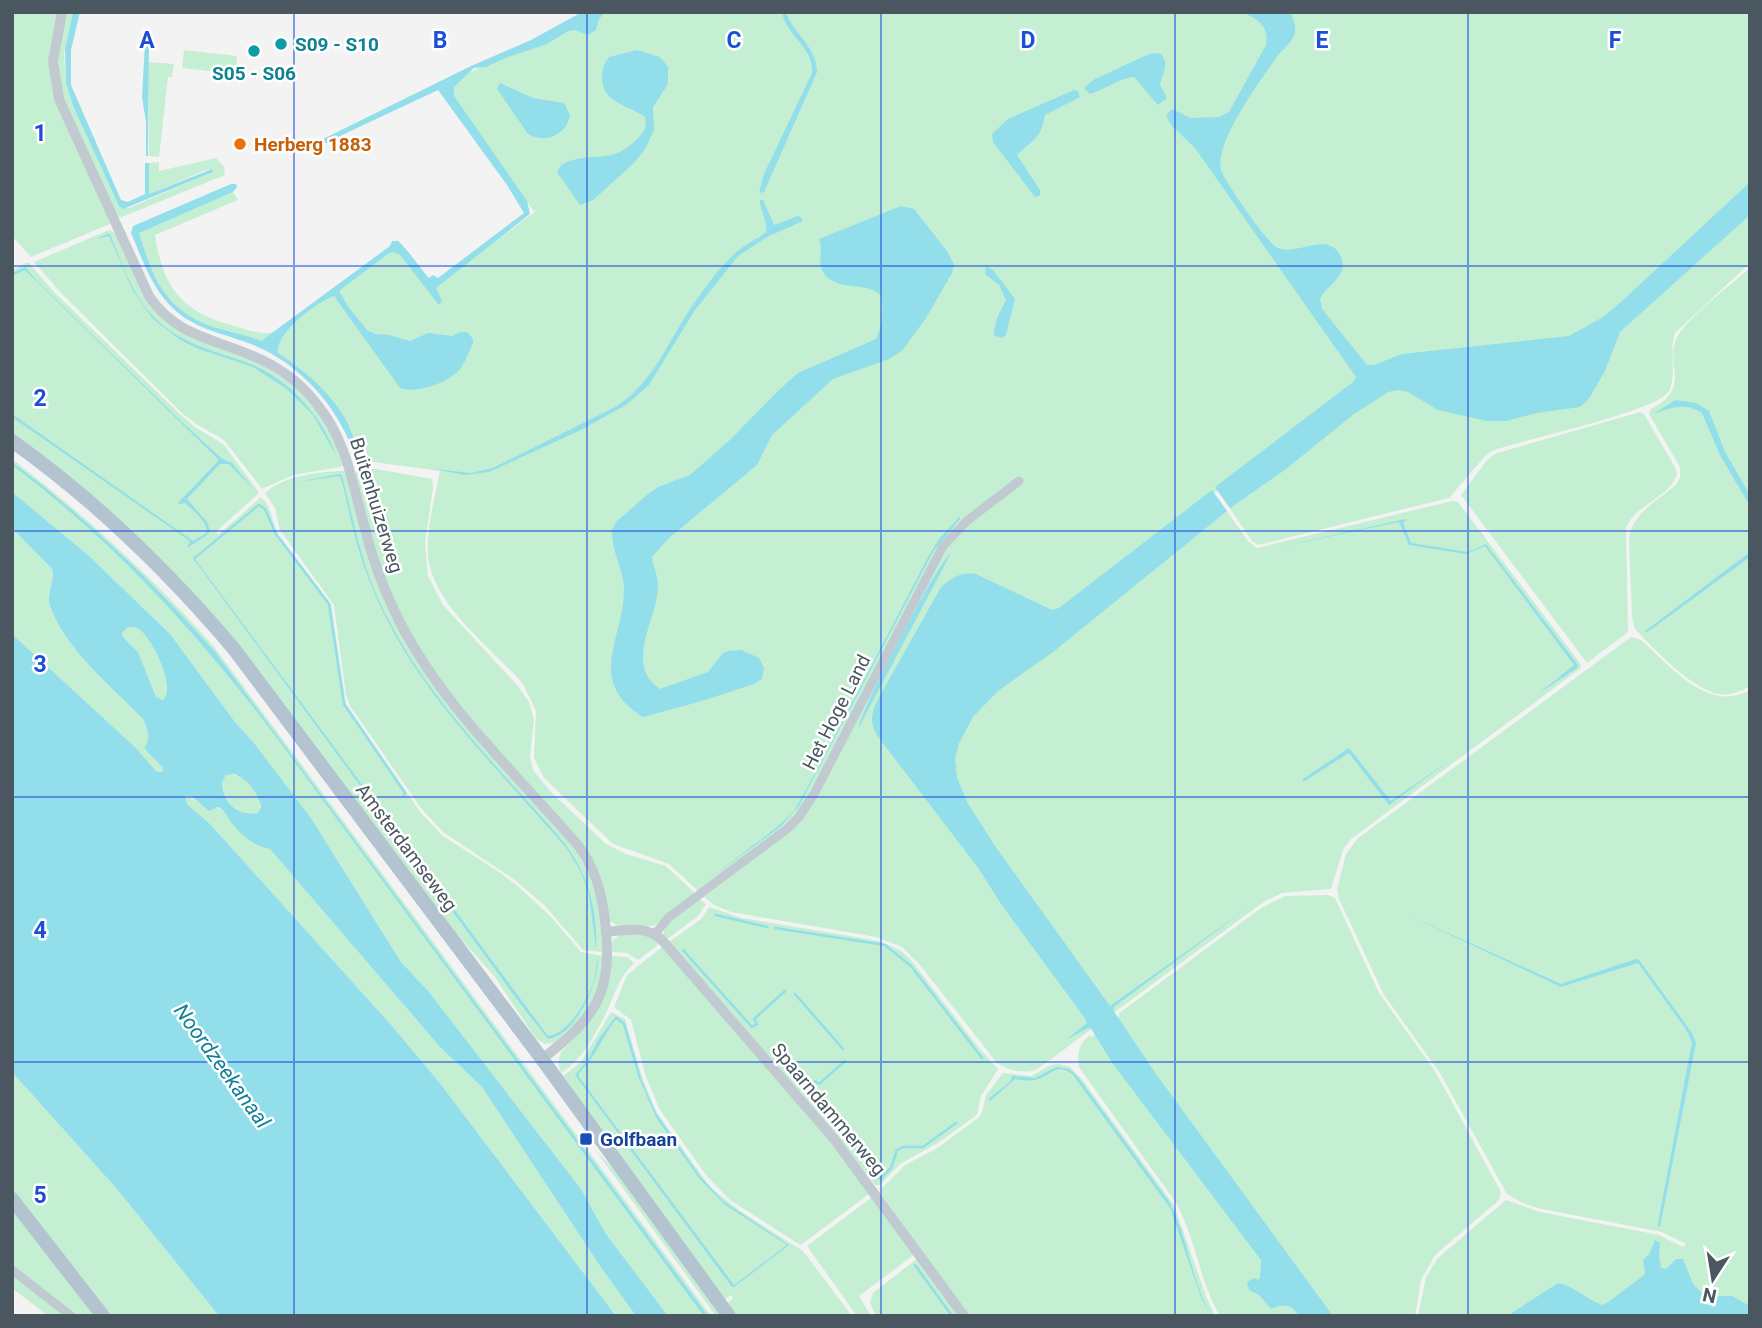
<svg xmlns="http://www.w3.org/2000/svg" width="1762" height="1328" font-family="Roboto,sans-serif">
<rect width="100%" height="100%" fill="#f4f3f3"/>
<g fill="#c4efd2">
<path d="M12,12H59L50,59L110,224L31,257L12,236Z"/>
<path d="M65,12H73L64,54L66,83L73,106L119,206L129,208L213,172L210,169L201,172L149,194V163L159,162V171L216,158L224,167L225,175L122,217H118L59,88L58,44Z"/>
<path d="M594,12H1750V263L1675,333C1669,351 1677,374 1669,391C1659,411 1521,440 1492,451L1485,456L1449,498L1262,544L1258,545L1252,541L1218,491L1214,493L1248,541L1257,548L1452,501L1458,502L1580,663L1581,668L1351,839L1343,850L1331,889L1282,893L1265,901L1039,1068C1026,1075 1009,1071 997,1063L920,965L902,947L876,937L731,912L714,905L704,897L793,829L955,528L804,805L788,825L698,891L669,864L613,844L544,778L534,758L536,711L523,684C492,648 433,606 428,556C426,528 435,498 440,471L359,460C342,409 314,385 273,352L278,333L392,248L401,249L428,283L436,284L535,212L510,182L442,86Z"/>
<path d="M184,50L237,56L235,74L182,68Z"/>
<path d="M149,62L174,64L172,77H168L159,157L149,156Z"/>
<path d="M233,192L238,200L155,235C163,288 182,312 234,326C248,330 262,335 276,332L260,341C242,332 222,331 203,323C163,305 151,272 138,233Z"/>
<path d="M109,230L115,233L158,313L257,361L295,386L328,425L344,464L340,467L293,475L262,489L224,440L198,425L183,414L61,293L34,262Z"/>
<path d="M28,262L54,292L182,416L195,427L223,444L258,491V494L216,532L218,535L261,497C274,510 270,520 279,536L331,604L346,704L421,813L443,836L499,872L520,888L552,918L581,952L604,956L601,984L584,1017L554,1043L545,1044L536,1039L495,977L457,935L254,667L12,435V270Z"/>
<path d="M1750,268V686C1740,692 1730,696 1718,694C1692,689 1654,649 1635,629L1632,617L1629,539C1631,514 1658,500 1676,485L1680,478V467L1649,414L1651,409C1695,386 1661,364 1679,334C1689,317 1733,283 1750,268Z"/>
<path d="M1640,412L1644,414L1675,467L1677,474C1670,498 1635,504 1626,528L1628,632L1587,663L1461,495L1487,460L1497,453Z"/>
<path d="M12,459C86,516 153,577 215,648L711,1316H668L606,1234L581,1189L429,992L401,962L311,818L254,743L235,722L170,634L88,555L12,492Z"/>
<path d="M359,469H376L432,479L433,487L425,543L428,576L443,605L517,685L529,702L534,720L530,756L533,770L550,791L606,844L626,854L666,866L695,893L654,926H618L610,921L601,880L440,681L406,628L374,551L356,474V471Z"/>
<path d="M345,471L405,639L584,860L600,908L602,952L583,950L546,907L515,880L443,832L421,808L350,706L346,695L334,605L280,530L275,508L265,493C283,476 321,471 345,471Z"/>
<path d="M12,528L52,569C55,581 46,594 50,606C65,649 112,687 143,719C148,729 151,739 144,748L163,768L162,772H157L136,748L12,634Z"/>
<path d="M128,627C132,627 135,627 139,629C153,638 173,683 167,697L163,700L156,697L138,652L123,637L122,633Z"/>
<path d="M1631,637L1641,640C1670,665 1707,714 1750,690V1316H1418L1426,1277L1438,1258L1506,1200L1540,1212L1659,1235L1683,1247L1686,1244L1662,1232L1537,1208L1521,1202L1507,1194L1440,1073L1384,995L1339,899L1337,889L1346,854L1357,839Z"/>
<path d="M230,774C246,777 267,796 258,813C237,816 224,803 222,782L226,775Z"/>
<path d="M188,795L200,804L225,810L231,821L270,849L440,1047L482,1087L600,1266L636,1316H616L439,1082L393,1027L210,824L187,804L185,799Z"/>
<path d="M1285,896L1328,895L1335,898L1379,993L1435,1071L1501,1192L1499,1200L1435,1255L1421,1280L1415,1316H1220C1199,1281 1196,1238 1176,1203L1079,1067C1077,1054 1079,1043 1090,1035L1092,1037L1120,1016L1118,1014L1261,908Z"/>
<path d="M699,899L706,904L698,916L666,940L663,936L665,926Z"/>
<path d="M709,907L742,918L879,941L900,950L911,960L979,1048L998,1069L981,1096L977,1115L938,1143L900,1164L880,1185H875L827,1125L669,942L701,919Z"/>
<path d="M621,934L648,935L659,944L638,960L627,953L611,952L613,940Z"/>
<path d="M662,947L804,1108L869,1194L802,1244L800,1245L730,1200L706,1175L660,1110L646,1077L631,1020L614,1007L627,975Z"/>
<path d="M611,956L627,957L634,963C619,977 615,994 607,1011C596,1034 582,1060 561,1073L558,1062L561,1052L577,1036Z"/>
<path d="M611,1012L625,1019L643,1080L657,1113L710,1187L740,1211L803,1251L852,1316H734L728,1303L733,1298L731,1295L725,1299L663,1218L563,1076L581,1062Z"/>
<path d="M1059,1064L1070,1067L1081,1078L1174,1205L1206,1296L1215,1316H968L882,1195L881,1189L905,1165L936,1149L978,1118L982,1113L986,1095L1003,1073L1031,1076L1051,1065Z"/>
<path d="M12,1072L117,1189L219,1316H110L12,1194Z"/>
<path d="M594,1148L622,1179L723,1316H716Z"/>
<path d="M872,1197L915,1254L859,1296L871,1316H857L807,1246Z"/>
<path d="M12,1210L97,1316H75L12,1265Z"/>
<path d="M918,1258L960,1316H876L870,1303L873,1293Z"/>
<path d="M12,1274L65,1316H48L12,1288Z"/>
</g>
<g fill="#92deeb" fill-rule="evenodd">
<path d="M73,12H80L71,50V85L121,200L128,202L145,194V163H149V194L212,169L213,172L123,209L119,206L73,106L66,83L65,49Z"/>
<path d="M582,12H605L599,19L596,30L588,35L575,30L568,31L547,44L505,58L486,67L474,68L454,87V96L527,201L530,214L436,288L442,301L439,305L400,255L394,252L389,253L339,291L349,308L367,330L375,334L389,335L410,341L428,333L452,336L460,332H467L473,339V343C469,352 465,362 460,369C449,383 416,394 400,388L334,296C318,301 274,334 278,353C310,374 351,409 356,450H353C335,403 298,362 251,344C225,334 199,330 177,312C153,292 143,261 131,233L133,226L231,184H236L237,187L233,192L139,233C151,273 163,305 203,323C222,331 242,333 261,341L390,246L392,241H398C410,252 418,266 429,278L433,275L438,278L524,213L507,185L438,90L340,136L333,142L325,143L323,139L471,66L531,40Z"/>
<path d="M782,12H786C793,34 817,46 817,72L764,192L759,193L764,174L812,73C814,47 786,36 782,12Z"/>
<path d="M1241,12H1291C1293,19 1296,25 1295,33C1292,44 1282,49 1276,58C1260,81 1214,143 1221,170C1225,182 1266,241 1276,247C1295,258 1327,230 1340,255C1342,260 1344,265 1342,270C1338,282 1325,288 1320,299L1322,309L1367,365H1374L1402,354L1569,336L1603,317L1620,303L1750,182V215L1620,332L1605,371L1588,400L1580,407L1537,413L1506,421H1487L1438,410L1408,392L1399,390L1388,392L1354,414L1286,469L1230,508L1215,487L1353,382L1356,377L1195,148L1171,125L1166,116L1172,109L1191,118L1219,117L1229,112L1266,45C1270,26 1257,18 1241,12Z"/>
<path d="M145,42L149,45L148,156H146V122L142,97Z"/>
<path d="M637,50L660,57L668,67V84L653,107L654,130L645,149L634,163L593,200L580,205L557,172L561,165C589,149 611,168 639,137C645,131 647,125 645,117C629,105 603,104 602,78C602,70 604,63 609,57Z"/>
<path d="M1157,53L1161,54C1170,65 1162,73 1160,85L1167,98L1158,105L1134,77C1119,78 1104,90 1090,94L1084,88L1093,80L1149,54Z"/>
<path d="M500,83L533,98L564,103L570,115C567,135 545,144 528,134L497,89Z"/>
<path d="M1074,90L1078,91L1080,97L1045,115C1040,141 1035,137 1017,155L1040,190V195L1035,197L993,142L992,134L1008,119Z"/>
<path d="M760,200H763L774,225L798,216L801,217L803,221L767,237L738,256L695,310L649,385L626,405L581,430L489,472L464,475L434,469L471,473L493,468L617,406C656,380 670,336 697,299C709,282 723,263 739,250C747,243 758,239 766,232C768,222 760,211 760,200Z"/>
<path d="M901,206L914,209L947,251L954,264L952,273L926,318L902,351L889,359L833,379L772,435L757,465L668,539L652,557C653,566 658,576 658,585C658,619 623,664 660,689L708,672L723,653L728,651L741,650L759,658L764,668L762,679L754,684L702,701L643,717C584,680 625,637 624,588C623,568 611,550 612,530L617,521L648,494L658,487L690,475L731,439L778,391L798,373L876,339C882,327 884,309 881,295C866,281 835,292 823,272C817,262 824,248 819,239Z"/>
<path d="M107,234H110C122,263 132,296 155,318C181,344 212,350 245,362C286,376 322,415 336,455L313,415L287,389L253,367L199,349L182,341L153,319L133,291L109,236L97,239Z"/>
<path d="M986,266L993,270L1015,299L1006,335L1002,338L994,335C994,323 1000,311 1006,300L999,285L985,274Z"/>
<path d="M25,267L36,280L185,425L221,458L232,463L256,492L229,464H220L187,499L207,522L210,531L207,535L187,548L190,541L12,417V414L193,541L207,533C207,520 193,511 185,503L177,504L219,460L25,270L12,276V273Z"/>
<path d="M1675,400L1696,403L1709,411L1725,452L1750,495V506L1720,455L1702,413C1683,402 1672,408 1654,414Z"/>
<path d="M12,462C87,518 154,583 216,653L708,1316H704L692,1300L280,742C202,638 116,543 12,465Z"/>
<path d="M340,474L342,476C352,514 359,552 374,589C415,687 493,761 561,839C587,870 598,909 596,949L589,894L581,872L567,849C499,769 420,696 377,599C367,576 359,553 353,528C348,511 346,493 340,476L296,482Z"/>
<path d="M1212,490L1227,511L1053,652L998,691L973,717L959,743L955,759L957,777L967,802L995,846L1110,1006L1253,904L1115,1006L1113,1010L1156,1074L1333,1316H1299C1290,1303 1283,1304 1271,1309L1259,1295L1249,1290L1247,1282L1254,1278L1258,1280L1260,1278L1261,1260L1113,1064L1090,1027L1066,1040L1087,1023L1084,1017L1001,904L979,869L879,738C870,725 870,716 877,701L941,587C954,577 960,572 976,574L1052,610L1059,608Z"/>
<path d="M12,492L88,555L170,634L235,722L254,743L311,818L401,962L429,992L581,1189L606,1234L668,1316H636L600,1266L482,1087L440,1047L270,849C254,846 239,834 229,819C225,813 225,810 218,807L209,811L191,796H185L187,804L210,824L393,1027L439,1082L616,1316H219L117,1189L12,1072V634L136,748L157,772H162L163,768L144,748C151,739 148,729 143,719C112,687 65,649 50,606C46,594 55,581 52,569L12,528ZM128,627C132,627 135,627 139,629C152,638 177,688 163,700L156,697L138,652L123,637L122,633ZM234,774C248,780 257,791 261,806L258,813C237,816 223,803 222,782L226,775Z"/>
<path d="M258,504V507L195,559L548,1036C570,1033 588,999 594,980C596,973 596,963 598,959C598,984 576,1035 548,1039L522,1006L193,558Z"/>
<path d="M960,516V519L934,550L799,806L780,827L703,884L777,827L794,811L816,772L928,557L939,539Z"/>
<path d="M1406,519L1407,520L1403,522L1411,543L1468,552L1486,544L1578,665L1577,668L1538,694L1574,665L1485,546L1466,554L1409,545L1399,522L1265,550Z"/>
<path d="M1750,552V557L1653,628L1647,632H1644Z"/>
<path d="M951,553L858,729C860,711 937,563 951,553Z"/>
<path d="M1349,748L1391,801L1453,758L1389,805L1349,753L1303,782V779Z"/>
<path d="M1406,914L1561,984L1636,959L1639,960L1692,1033L1696,1043L1660,1227L1658,1226L1659,1218L1692,1042L1685,1028L1638,963L1561,987Z"/>
<path d="M616,1016L625,1023L642,1081L656,1113L700,1176L723,1201L789,1245L734,1287H732L712,1260L575,1075L588,1060L598,1040ZM616,1019L623,1025L638,1076L657,1119L699,1178L724,1204L787,1245L734,1285L579,1077V1073C595,1058 603,1036 616,1019Z"/>
<path d="M1056,1067L1069,1069L1078,1077L1170,1203C1188,1239 1192,1281 1211,1316L1202,1300L1170,1208L1073,1075C1058,1062 1052,1074 1038,1079C1030,1082 1022,1080 1015,1079L991,1100L988,1099L1010,1082L1012,1076L1035,1078Z"/>
<path d="M1655,1240L1660,1243L1659,1255L1661,1268L1666,1269L1676,1259H1683L1693,1284L1700,1291L1716,1296H1732L1750,1306V1316H1507L1558,1283C1574,1286 1586,1299 1602,1305L1607,1303L1644,1275L1645,1272L1643,1260L1649,1254Z"/>
</g>
<g fill="none" stroke-linecap="round" stroke-linejoin="round">
<g stroke="#92deeb" stroke-width="2.5">
<path d="M259,505L265,509L276,534L329,604L344,704L405,793L404,795"/>
<path d="M716,915L767,927"/>
<path d="M775,928L885,945L911,966L982,1058"/>
<path d="M683,950L752,1027L757,1024L754,1019L785,991"/>
<path d="M795,994L843,1049"/>
<path d="M845,1061L819,1084L815,1081L807,1090L880,1179L891,1168L897,1150L903,1147H923L956,1123"/>
<path d="M915,1265L952,1316"/>
</g>
<g stroke="#c1cad1" stroke-width="9">
<path d="M655,934L668,918L787,829L799,817L814,794L943,546L968,520L1019,481"/>
<path d="M12,1270L71,1316"/>
</g>
<g stroke="#c1cad1" stroke-width="10">
<path d="M62,12L53,61L59,99L149,296C176,336 212,338 253,356C277,366 300,382 316,403C346,439 352,481 364,525C371,554 381,583 394,610C436,700 513,770 577,844C595,867 601,891 605,920C613,992 598,1016 542,1059"/>
<path d="M606,932C626,930 646,925 662,940L834,1139L964,1316"/>
</g>
<g stroke="#b3c3d0" stroke-width="14">
<path d="M12,441C95,500 168,571 234,649L542,1059L729,1316"/>
<path d="M12,1199L103,1316"/>
</g>
</g>
<path fill="none" stroke="#1d4ed8" stroke-width="2" stroke-opacity="0.55" d="M294,12V1316M587,12V1316M881,12V1316M1175,12V1316M1468,12V1316M12,266H1750M12,531H1750M12,797H1750M12,1062H1750"/>
<g fill="#0f9aa8" stroke="#fff" stroke-width="2.5">
<circle cx="281" cy="44" r="7"/>
<circle cx="254" cy="51" r="7"/>
</g>
<circle fill="#e8710a" stroke="#fff" stroke-width="2.5" cx="240" cy="144" r="7"/>
<rect fill="#1a4fb4" stroke="#fff" stroke-width="2.5" x="579" y="1132" width="14" height="14" rx="3.5"/>
<g text-anchor="middle" stroke-width="5" stroke-linejoin="round" paint-order="stroke">
<g font-size="19" font-weight="bold" fill="#0d838f" stroke="#fff" text-anchor="start">
<text x="295" y="51">S09 - S10</text>
<text x="254" y="80" text-anchor="middle">S05 - S06</text>
</g>
<g font-size="19" font-weight="bold" fill="#c56008" stroke="#fff" text-anchor="start">
<text x="254" y="151">Herberg 1883</text>
</g>
<g font-size="19" fill="#4a5760" stroke="#fff">
<text transform="translate(377 505) rotate(73)" y="7">Buitenhuizerweg</text>
<text transform="translate(836 712) rotate(-63)" y="7">Het Hoge Land</text>
<text transform="translate(407 847) rotate(53)" y="7">Amsterdamseweg</text>
<text transform="translate(829 1109) rotate(50)" y="7">Spaarndammerweg</text>
</g>
<g font-size="19" font-weight="bold" fill="#164399" stroke="#fff" text-anchor="start">
<text x="600" y="1146">Golfbaan</text>
</g>
<g font-size="21" font-style="italic" fill="#118195" stroke="#fff">
<text transform="translate(222 1066) rotate(54)" y="7">Noordzeekanaal</text>
</g>
</g>
<g font-size="23" text-anchor="middle" font-weight="bold" fill="#1d4ed8" stroke="#fff" stroke-width="5" stroke-linejoin="round" paint-order="stroke">
<text x="147" y="48">A</text>
<text x="440" y="48">B</text>
<text x="734" y="48">C</text>
<text x="1028" y="48">D</text>
<text x="1322" y="48">E</text>
<text x="1615" y="48">F</text>
<text x="40" y="141">1</text>
<text x="40" y="406">2</text>
<text x="40" y="672">3</text>
<text x="40" y="938">4</text>
<text x="40" y="1203">5</text>
</g>
<rect width="1762" height="1328" fill="none" stroke="#4a5760" stroke-width="28"/>
<g transform="translate(1713 1279) rotate(192)" stroke="#ffffff" stroke-width="5" paint-order="stroke">
<path d="M0-5L12 26L0 18L-12 26Z" fill="#4a5760"/>
<text y="-10" font-size="19" font-weight="bold" text-anchor="middle" fill="#4a5760">N</text>
</g>
</svg>
